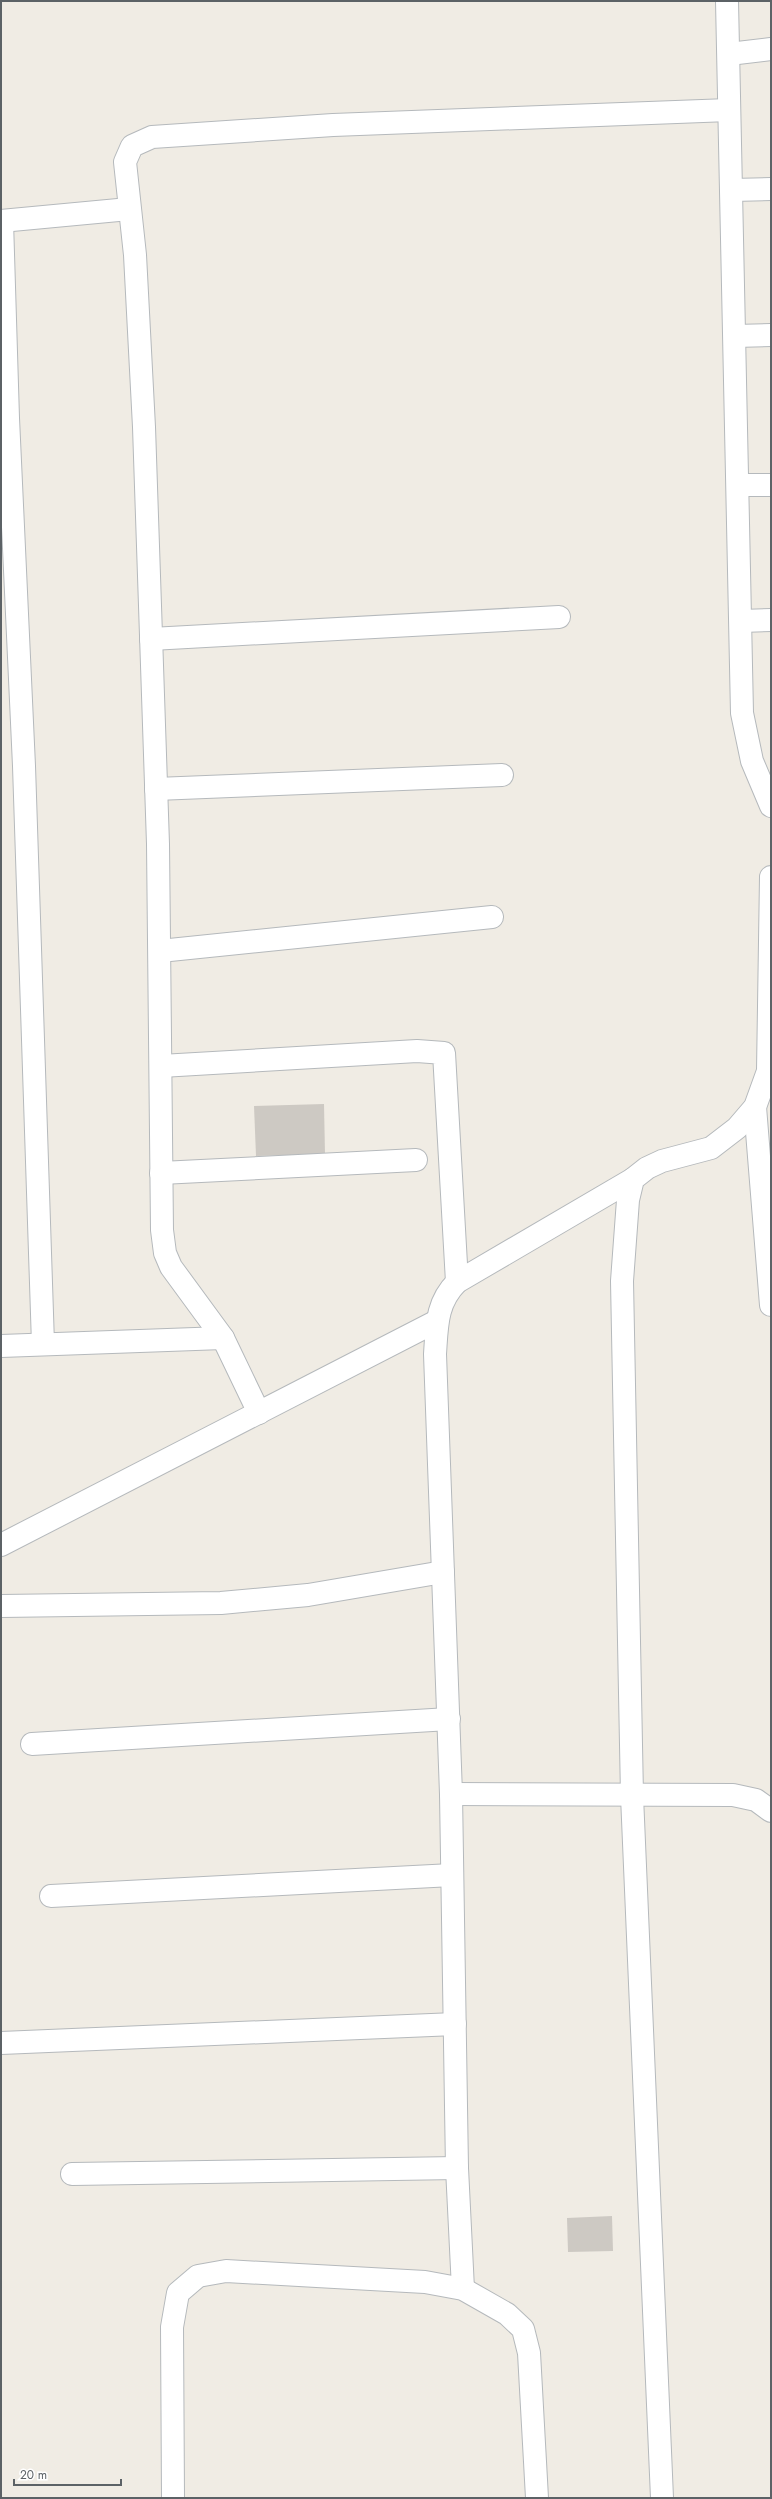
<svg xmlns="http://www.w3.org/2000/svg" width="772" height="2499" font-family="Jost,sans-serif">
<rect width="100%" height="100%" fill="#f0ece4"/>
<g fill="#cdc9c3">
<path d="M324,1104L325,1154L256,1156L254,1106Z"/>
<path d="M612,2216L613,2251L568,2252L567,2218Z"/>
</g>
<g fill="none" stroke-linecap="round" stroke-linejoin="round">
<g stroke="#b5b9bc" stroke-width="24">
<g id="street">
<path d="M727,1L742,713L752,761L771,806"/>
<path d="M729,54L771,49"/>
<path d="M732,190L771,189"/>
<path d="M1,221L129,209"/>
<path d="M2,221L8,418L24,766L43,1344"/>
<path d="M735,336L771,335"/>
<path d="M738,485H771"/>
<path d="M741,621L771,620"/>
<path d="M151,639L559,617"/>
<path d="M156,789L502,775"/>
<path d="M160,951L492,917"/>
<path d="M161,1066L417,1051L444,1053L457,1282"/>
<path d="M755,1107L771,1305"/>
<path d="M161,1173L416,1160"/>
<path d="M1,1346L223,1338"/>
<path d="M259,1413L223,1338L171,1267L165,1253L162,1230L158,844L144,427L135,255L125,162L132,146L152,137L333,125L729,110"/>
<path d="M1,1545L437,1321"/>
<path d="M1,1606L221,1603L308,1595L443,1572"/>
<path d="M32,1744L449,1719"/>
<path d="M451,1794L733,1795L756,1800L771,1811"/>
<path d="M51,1896L452,1875"/>
<path d="M1,2043L455,2024"/>
<path d="M72,2174L457,2168"/>
<path d="M463,2289L457,2168L451,1794L435,1354C437,1326 436,1303 457,1282L633,1179"/>
<path d="M173,2498L172,2327L178,2293L198,2276L226,2271L425,2282L463,2289L507,2314L523,2329L529,2353L537,2498"/>
<path d="M662,2498L632,1796L622,1281L628,1200L633,1179L647,1168L662,1161L711,1148L737,1128L755,1107L768,1071L771,877"/>
</g>
</g>
<use href="#street" stroke="#fff" stroke-width="22"/>
</g>
<rect width="772" height="2499" fill="none" stroke="#5c6266" stroke-width="4"/>
<path d="M14 2479v6h107v-6" fill="none" stroke="#5c6266" stroke-width="2"/>
<text x="20" y="2479" font-size="12" fill="#5c6266" stroke="#ffffff" stroke-width="3" paint-order="stroke">20 m</text>
</svg>
